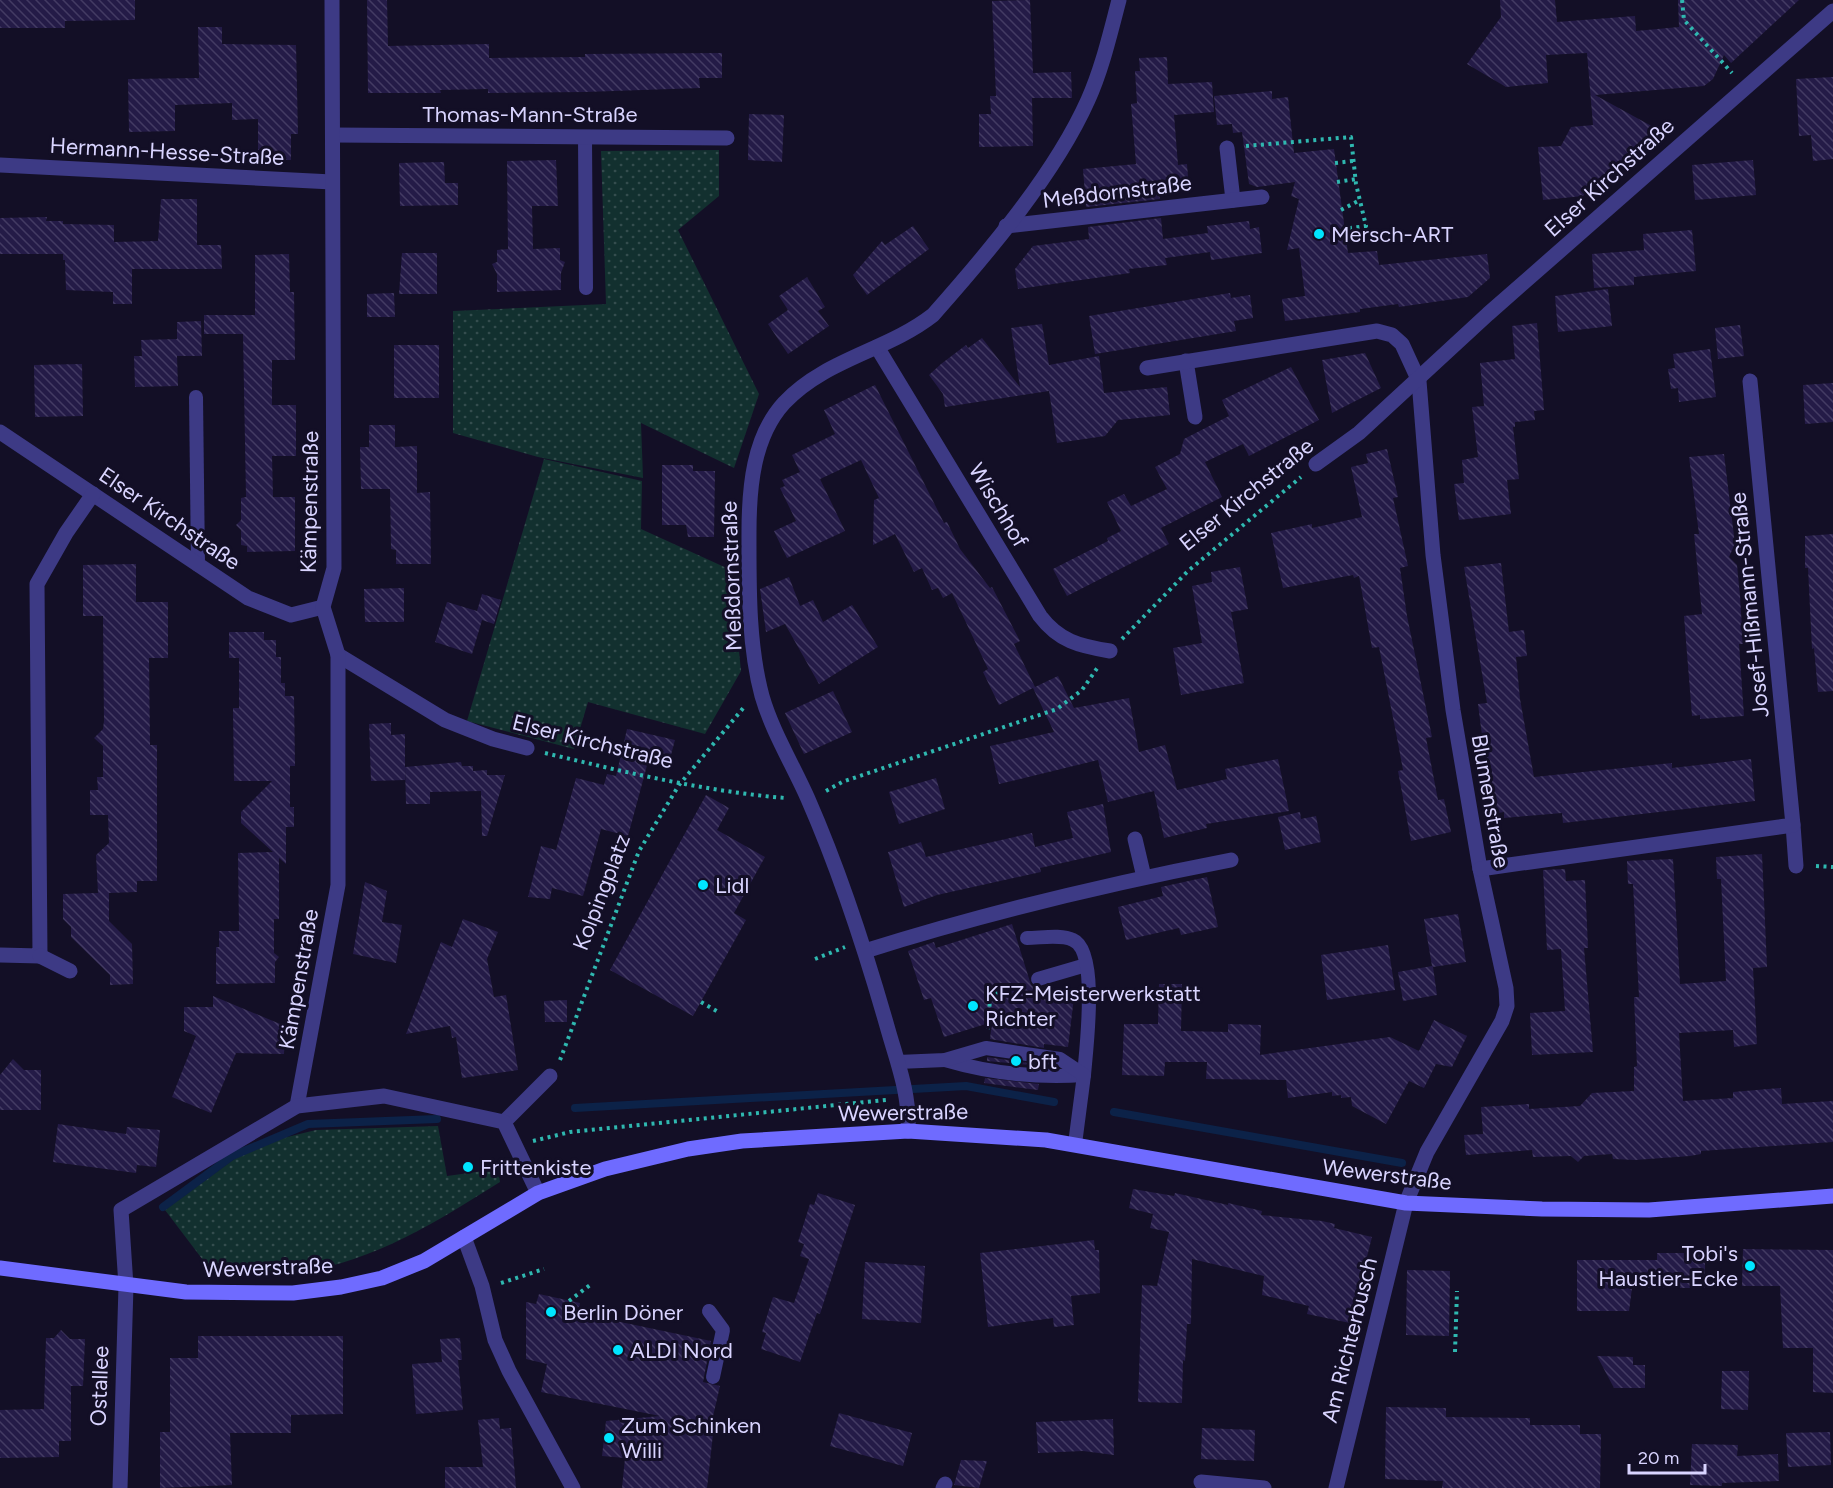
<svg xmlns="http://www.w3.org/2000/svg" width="1833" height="1488" font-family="Figtree,sans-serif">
<defs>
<pattern id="grass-dots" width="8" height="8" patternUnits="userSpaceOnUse" patternTransform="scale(1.5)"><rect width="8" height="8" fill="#12302f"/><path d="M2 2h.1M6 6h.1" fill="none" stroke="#344d4e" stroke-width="1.8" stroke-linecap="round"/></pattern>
<pattern id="building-back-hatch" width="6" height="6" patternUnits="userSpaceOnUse" patternTransform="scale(1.5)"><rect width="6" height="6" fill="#241b47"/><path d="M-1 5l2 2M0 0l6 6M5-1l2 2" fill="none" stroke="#433b63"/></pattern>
</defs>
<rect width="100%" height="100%" fill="#130f26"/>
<g fill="url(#grass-dots)">
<path d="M719,150V196L678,230L759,394L734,468L641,423L643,478L538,457L453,433V311L606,304L601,151Z"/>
<path d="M544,459L642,481L641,529L731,570L741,671L705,734L588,702L574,749L467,721Z"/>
<path d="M438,1126L447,1176L498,1169L500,1182C438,1221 375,1261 301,1272C272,1277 238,1270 209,1268L165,1210L237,1157L283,1138L316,1130Z"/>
</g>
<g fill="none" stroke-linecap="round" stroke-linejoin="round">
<g stroke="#0c2248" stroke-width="8">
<path d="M575,1108L966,1086L1054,1102"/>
<path d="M1114,1112L1402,1163"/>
<path d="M163,1207L232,1156L308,1124L437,1119"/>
</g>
</g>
<g fill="url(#building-back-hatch)">
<path d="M0,0H135V20L65,21V28H0Z"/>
<path d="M367,0H387L388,46L489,44V58L585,57V54L722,53V78H699L700,88L585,92L488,93V89L440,90L441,93H368Z"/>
<path d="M1030,0L1033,73L1071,72L1072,98H1032L1033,146L979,147V114H991L990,96H996L992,1Z"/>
<path d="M1500,0H1555L1557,22L1635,16L1636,31L1679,27L1678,0H1799L1731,63L1724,55L1713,79L1704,86L1595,95L1657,129L1583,196L1543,200L1538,147L1561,146L1571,127L1593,125L1587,53L1546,55L1548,83L1506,87L1467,64L1501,17Z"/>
<path d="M198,27H222V44L296,45L298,134H291V160H265V149L258,150V119L232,120V103L175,105V131L129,132L128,79L199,78Z"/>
<path d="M1167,57L1168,84L1212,82L1214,112L1174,115L1178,165L1187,164L1189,190L1159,193L1160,199L1086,207L1083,169L1136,164L1131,104L1137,103L1135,71H1140L1139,58Z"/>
<path d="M1833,77V159L1813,161L1811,135L1799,136L1796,79Z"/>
<path d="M1272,91V99L1288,97L1294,153L1334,149L1348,253L1377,251L1379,265L1487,254L1490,278L1468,297L1399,307L1398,304L1360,309V312L1285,321L1282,299L1305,296L1299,248L1287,250L1299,199L1291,196L1295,182L1257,187L1249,184L1242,132L1233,133L1232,124L1217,125L1214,96Z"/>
<path d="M749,114L784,115L782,162L748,160Z"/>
<path d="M556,160L558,206H532L533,249L560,248V260L565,262L561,273V290L497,292V274L492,264L497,262V250L508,249L507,161Z"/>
<path d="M1753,160L1756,195L1695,200L1692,165Z"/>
<path d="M444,162L445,183H458V205L400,206L399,163Z"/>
<path d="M161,199H197V245H221L222,269H132V304H113V292L66,290L65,260H63V254H0V218L47,217L46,221H63V224L114,225V242L158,241Z"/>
<path d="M1161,218L1163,239L1208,233L1207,226L1249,221L1250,229L1259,227L1262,253L1211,260L1210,252L1165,258L1167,265L1129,269L1130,273L1018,289L1015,269L1033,246L1089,239L1088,227Z"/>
<path d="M913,226L929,249L867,295L853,275L882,241L885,245Z"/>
<path d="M1692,230L1696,271L1634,277V285L1594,288L1592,254L1644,250L1643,234Z"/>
<path d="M402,253H437V294H399Z"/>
<path d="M289,254L290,292H294L295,360H272V405H296V456H272L273,497H295V551L247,552V546L241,545V530L236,525L241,520V498L246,497L243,334H204V315H255V255Z"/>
<path d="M807,277L825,307L818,311L829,326L788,354L768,324L788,310L779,296Z"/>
<path d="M1608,289L1612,326L1558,332L1555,296Z"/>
<path d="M394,293L395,317H367V294Z"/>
<path d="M1230,293L1231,298L1250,295L1253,318L1234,321L1236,331L1095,354L1089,316Z"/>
<path d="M201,321L202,356H177L178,386L135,387L134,356H142L141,340L177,339V351V322Z"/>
<path d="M1537,323L1544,410L1534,411L1535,420L1515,422V427H1513L1519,479L1507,480L1511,514L1459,520L1454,484L1464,483L1462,460L1478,457L1472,407L1484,406L1480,363L1515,359L1512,326Z"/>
<path d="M1042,324L1049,365L1099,356L1104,393L1167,387L1170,415L1118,420L1105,436L1057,443L1049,391L945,407L943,394L929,375L941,364L966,345L968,348L982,338L1020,387L1011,328Z"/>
<path d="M1740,325L1744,356L1718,359L1715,328Z"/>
<rect x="394" y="345" width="45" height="53"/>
<path d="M1710,349L1716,397L1679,402L1678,388L1671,389L1668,369L1675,368L1673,354Z"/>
<path d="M1365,353L1381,388L1332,413L1322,360Z"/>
<path d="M82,364L83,416L35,417L34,365Z"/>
<path d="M1291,367L1319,420L1249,456L1243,444L1205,462L1222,497L1161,528L1169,544L1067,596L1053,569L1108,541L1107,538L1121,531L1107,502L1124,494L1131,506L1167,489L1155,467L1180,454L1184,439L1229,416L1222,400Z"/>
<path d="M1833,383V422L1805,424L1803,385Z"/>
<path d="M875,385L944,523L947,522L960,549L990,588L992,587L1020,641L1014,644L1035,687L1058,676L1074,708L1129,698L1139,752L1165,745L1177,790L1227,779L1225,769L1278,759L1289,811L1206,824L1207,828L1164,838L1154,791L1108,802L1098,760L999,784L990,746L1054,732L1033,688L999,705L983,672L988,669L952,593L943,598L938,588L932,590L922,568L914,572L895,534L873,545L874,500L879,498L861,460L820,479L845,531L787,558L774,531L796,521L780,488L785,486L782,480L800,472L792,455L835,434L824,410Z"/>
<path d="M369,425H395V447L417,446V493L430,492L431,564H396V550L391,549L390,489H361L360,447H369Z"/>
<path d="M1387,449L1398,497L1393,498L1408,566L1400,568L1407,616L1432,737L1426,738L1438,800L1444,799L1451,832L1411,841L1398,771L1403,770L1398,743L1379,647L1372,648L1359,576L1354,578L1353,575L1283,588L1271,533L1312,524V528L1362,517L1351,467L1368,463L1366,454Z"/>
<path d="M1724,454L1735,544L1729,557L1737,565L1740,596L1743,644H1739L1744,716L1700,719V715L1692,716L1684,616L1702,614L1694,534H1699L1689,457Z"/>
<path d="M662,465H693V471H715L714,537H688L686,525H662Z"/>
<path d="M1833,534V691L1818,692L1814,648L1812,649L1808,568H1805V536Z"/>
<path d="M1501,563L1509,632L1524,630L1527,656L1516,657L1520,699L1534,777L1672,763V768L1751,759L1755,801L1563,823L1562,813L1504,818V812L1492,814L1478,704L1487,703L1464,567Z"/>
<path d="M136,564V602H168V658H149L150,745H157V881H137V892L109,893V921L132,944L133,984L110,985V975L71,937V927L63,919V894L98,893L96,855L109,843L108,815H90V790H98L97,777H103V746L94,738L103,729L104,721L103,616H83V565Z"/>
<path d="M1240,567L1248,609L1231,612L1244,683L1181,695L1173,648L1202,643L1192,586L1212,582L1211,572Z"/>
<path d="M789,577L800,606L813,600L823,622L852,605L878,647L819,684L785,624L766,632L760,589Z"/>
<path d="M404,588V622H365L364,589Z"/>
<path d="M482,594L501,600L494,624L482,620L472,654L435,642L447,602L477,611Z"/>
<path d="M229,632H264V640H276V657H281V683H285V696H294L295,766H290V807H294V827H286V864L279,858V919H274V953L279,957L275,962V983L216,984V947H219V931H239L238,853L273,852L241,823V812L272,781H234L233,708H239V658H229Z"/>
<path d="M833,691L852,732L804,754L785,713Z"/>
<path d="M391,723V735L405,734V780L371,781L369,724Z"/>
<path d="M627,729L675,740L669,762L649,758L628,836L601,829L583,896L552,888L550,899L528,897L541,846L556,850L576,778L604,785L607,774L616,776Z"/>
<path d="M461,762L462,766H473V771L487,770V775H505L487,836H482L481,791L430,792V804H406L405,767Z"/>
<path d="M936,778L945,809L899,824L889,792Z"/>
<path d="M706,795L729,808L717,830L765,857L734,913L746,920L693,1016L610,970Z"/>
<path d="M1103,804L1111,852L1040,868L1041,872L937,895L904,907L888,852L921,842L926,857L1032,833L1035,847L1073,838L1067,812Z"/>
<path d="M1300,812L1301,819L1316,816L1321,842L1285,850L1278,817Z"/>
<path d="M1762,854L1767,967L1753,968L1757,1044L1734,1047L1733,1030L1679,1033L1683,1101L1733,1098V1092L1781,1088L1782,1104L1833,1101V1142L1701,1151V1154L1690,1156L1635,1160L1613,1159L1612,1154L1584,1156L1578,1162L1571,1156L1533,1157L1532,1150L1466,1155L1464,1135L1483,1134L1481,1107L1529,1104V1109L1580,1106L1592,1093L1634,1091V1067L1637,1066L1634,997H1639L1633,884H1628L1627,861L1673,859L1680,984L1726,981L1721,879H1717L1716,857Z"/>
<path d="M1565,869L1566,881L1585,880L1588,948H1584L1593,1052L1532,1055L1530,1013L1565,1011L1561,949L1547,950L1543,870Z"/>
<path d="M1207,877L1218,927L1181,935L1179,928L1126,940L1118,907L1163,896L1161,887Z"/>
<path d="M365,882L387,891L382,922L402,925L396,963L353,954Z"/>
<path d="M1458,914L1466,962L1433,967L1437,995L1403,1001L1398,972L1432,966L1424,919Z"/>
<path d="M463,919L498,932L487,959L494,997L506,995L518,1070L462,1078L456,1037L452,1038L450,1026L406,1034L441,942L452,947Z"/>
<path d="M1012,924L1031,985L1036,988L1075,989L1068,1047L1044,1044V1048L990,1039L992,1022L944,1037L931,998L924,1000L908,951L934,942L936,948Z"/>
<path d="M1388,945L1395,990L1327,1000L1321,955Z"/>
<path d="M1159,984H1182L1181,1031L1228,1032V1024L1261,1025L1260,1055L1390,1037L1419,1051L1434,1020L1467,1036L1452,1067L1436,1064L1424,1088L1409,1081L1386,1124L1352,1106L1351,1097L1341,1098V1095L1332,1096V1092L1288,1098L1286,1080L1206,1079L1207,1062H1165L1164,1076L1122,1075L1124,1024H1158Z"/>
<path d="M213,996L285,1026L284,1054L236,1053L211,1113L172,1097L196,1036L184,1031V1007H213Z"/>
<path d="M567,1000V1022H545L544,1001Z"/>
<path d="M987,1057L1042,1065L1041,1066L998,1062L987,1061Z"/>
<path d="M13,1059L24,1070H41V1110H0V1075Z"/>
<path d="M985,1078L1039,1084L1038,1090L984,1083Z"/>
<path d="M58,1124L126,1134L127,1127L160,1130L156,1167L137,1165L136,1173L53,1162Z"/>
<path d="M1133,1189L1174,1196L1175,1193L1228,1205V1203L1262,1211L1261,1215L1322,1221L1335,1224L1334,1228L1372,1237L1350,1323L1307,1314L1309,1306L1262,1295L1264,1276L1192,1259L1191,1324H1187L1185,1361L1183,1360L1182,1403L1138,1402L1142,1285L1157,1286L1169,1232L1150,1228L1153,1214L1129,1208Z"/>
<path d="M818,1193L855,1205L820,1314L817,1313L800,1362L761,1349L766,1333L762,1332L773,1297L794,1303L809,1259L800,1256L804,1244L798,1242L810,1204L814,1205Z"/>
<path d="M1094,1240L1095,1250H1099L1100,1293L1071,1296L1074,1325L1054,1327L1053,1318L988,1327L980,1253Z"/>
<path d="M1743,1249L1833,1250V1393L1813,1392V1348H1783L1780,1286H1742Z"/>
<path d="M1657,1253H1705V1288H1632L1629,1311H1577V1260H1657Z"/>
<path d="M865,1262L925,1266L921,1323L862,1319Z"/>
<path d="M1407,1270L1450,1271L1449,1336L1406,1335Z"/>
<path d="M539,1294L580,1303L578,1313L711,1341L703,1382L720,1386L711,1425H714L707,1488H622L625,1458L602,1456L606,1421L660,1416L541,1392L547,1364L526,1359V1302L536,1304Z"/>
<path d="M61,1330L70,1339H85L83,1386H71V1441H59V1457L0,1458V1410L44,1409L46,1338H54Z"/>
<path d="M198,1336H343V1414L291,1415V1433H230L232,1485L160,1488V1432H170V1358H198Z"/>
<path d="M460,1338L462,1360H458L463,1410L416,1414L412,1364L442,1362L440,1339Z"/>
<path d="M1597,1356L1633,1357V1365H1645V1388H1614Z"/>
<path d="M1722,1371H1749L1748,1410L1721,1409Z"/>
<path d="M1386,1407L1446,1408V1417L1530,1418V1425H1580V1434H1601L1600,1488H1442L1443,1481L1385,1479Z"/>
<path d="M839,1413L912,1433L903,1466L830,1446Z"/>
<path d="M499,1418L500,1429L511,1428L516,1488H445V1467H483L478,1420Z"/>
<path d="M1113,1419L1114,1455L1083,1451L1038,1453L1036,1422Z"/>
<path d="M1202,1428L1255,1430L1254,1461L1201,1459Z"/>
<path d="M1830,1432L1831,1465L1788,1467L1786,1433Z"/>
<path d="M1692,1444L1738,1445L1737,1456L1778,1454L1779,1481L1722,1483V1486L1690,1485Z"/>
<path d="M961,1460L987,1461L979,1488L954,1485Z"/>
</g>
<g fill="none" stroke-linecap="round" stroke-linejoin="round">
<g stroke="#2fb8b0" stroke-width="4" stroke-dasharray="3 4.5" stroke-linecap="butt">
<path d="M1682,0L1684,20L1732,73"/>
<path d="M1246,146L1351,137L1356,184L1366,226L1343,229"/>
<path d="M1335,163L1353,161"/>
<path d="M1337,182L1356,179"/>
<path d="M1341,210L1360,200"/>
<path d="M1122,639L1188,571L1301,477"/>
<path d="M545,753C625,772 703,791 785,798"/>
<path d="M826,791L842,782L1057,709L1082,690L1098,667"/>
<path d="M1816,866L1833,867"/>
<path d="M815,959L845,947"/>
<path d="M701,1002L720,1013"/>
<path d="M988,1029L990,998L995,993L1020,985"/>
<path d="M560,1060L639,851L679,785L745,706"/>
<path d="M533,1141L570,1132L886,1100"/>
<path d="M501,1283L544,1269"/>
<path d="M569,1301L590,1285"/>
<path d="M1455,1352L1457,1291"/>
</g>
<g stroke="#3d3a85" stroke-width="14">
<path d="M585,137L586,288"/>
<path d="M196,397L198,565"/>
<path d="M1038,979L1086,965"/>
<path d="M945,1060C989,1073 1038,1078 1084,1075C1086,1050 1099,951 1073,940C1061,934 1041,938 1027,938"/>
<path d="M898,1062L945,1060L986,1048L1060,1059L1084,1075L1075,1144"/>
<path d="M709,1311L723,1330L713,1377"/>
</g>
<g stroke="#3d3a85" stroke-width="15">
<path d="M333,135L727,138"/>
<path d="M1227,148L1233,200"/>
<path d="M0,165L332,182"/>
<path d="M1006,226L1262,197"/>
<path d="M877,347L1040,616C1059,641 1079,646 1110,651"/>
<path d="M1186,361L1195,417"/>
<path d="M1147,368L1377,331L1392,335L1402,344L1419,381L1433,555L1453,710L1480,869L1506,988L1507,1006L1502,1021L1427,1152L1406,1203L1336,1488"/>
<path d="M0,432L248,598L291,615L323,607"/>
<path d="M1316,464L1359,433L1488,314L1833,11"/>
<path d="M338,655L445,720L493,739L527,748"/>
<path d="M1793,825L1796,866"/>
<path d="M1135,839L1144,877"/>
<path d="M1480,869L1793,825L1750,381"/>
<path d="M865,951C986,913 1107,884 1231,860"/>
<path d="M0,955L40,956L37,584L66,533L93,494"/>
<path d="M40,956L70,971"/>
<path d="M297,1106L338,885V655L323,607L334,568L332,0"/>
<path d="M504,1122L550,1076"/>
<path d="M908,1131C910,1093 897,1062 887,1026C865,949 840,872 808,799C793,765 772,731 762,696C748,644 749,585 749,532C749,488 753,437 784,403C825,359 887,351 933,315C987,254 1055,174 1088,100C1102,69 1110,34 1119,0"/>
<path d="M464,1237L482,1286L495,1340L509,1371L573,1488"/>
<path d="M1201,1482L1264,1488"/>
<path d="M120,1488L126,1286L121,1210L297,1106L384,1096L504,1122L538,1193"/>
<path d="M943,1488L945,1484"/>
</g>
<path stroke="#6f6bff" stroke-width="15" d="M0,1268L186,1292L293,1293L341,1287L382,1278L424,1261L538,1193L605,1169L688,1149L742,1141L908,1131L1046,1140L1406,1203L1542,1209L1649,1210L1833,1196"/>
</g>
<g fill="#00e5ff" stroke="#130f26" stroke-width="2">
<circle cx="1319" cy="234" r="6"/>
<circle cx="703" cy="885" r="6"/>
<circle cx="973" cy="1006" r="6"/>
<circle cx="1016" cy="1061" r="6"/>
<circle cx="468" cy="1167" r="6"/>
<circle cx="1750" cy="1266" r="6"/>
<circle cx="551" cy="1312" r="6"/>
<circle cx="618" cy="1350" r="6"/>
<circle cx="609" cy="1438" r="6"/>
</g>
<g text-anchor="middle" stroke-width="6" stroke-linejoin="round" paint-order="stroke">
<g font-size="22" fill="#d9d4ff" stroke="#130f26">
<text x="530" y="122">Thomas-Mann-Straße</text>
<text transform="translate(167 151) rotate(3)" y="8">Hermann-Hesse-Straße</text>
<text transform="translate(1609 177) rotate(-42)" y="8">Elser Kirchstraße</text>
<text transform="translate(1117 191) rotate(-7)" y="8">Meßdornstraße</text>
<text transform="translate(1246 494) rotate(-39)" y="8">Elser Kirchstraße</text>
<text transform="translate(309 502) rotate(-89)" y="8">Kämpenstraße</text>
<text transform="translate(999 505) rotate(59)" y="8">Wischhof</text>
<text transform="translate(170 518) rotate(34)" y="8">Elser Kirchstraße</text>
<text transform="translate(731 576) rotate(-92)" y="8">Meßdornstraße</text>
<text transform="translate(1749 605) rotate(-96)" y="8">Josef-Hißmann-Straße</text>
<text transform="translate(593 741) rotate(14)" y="8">Elser Kirchstraße</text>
<text transform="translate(1491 801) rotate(80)" y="8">Blumenstraße</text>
<text transform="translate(601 892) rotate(-69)" y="8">Kolpingplatz</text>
<text transform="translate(298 979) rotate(-80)" y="8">Kämpenstraße</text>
<text transform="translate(903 1112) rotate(-1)" y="8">Wewerstraße</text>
<text transform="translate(1387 1174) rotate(7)" y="8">Wewerstraße</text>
<text transform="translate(268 1267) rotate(-2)" y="8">Wewerstraße</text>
<text transform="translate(1349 1340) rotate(-76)" y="8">Am Richterbusch</text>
<text transform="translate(99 1386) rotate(-88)" y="8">Ostallee</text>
</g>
<g font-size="22" fill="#d9d4ff" stroke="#130f26" text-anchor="start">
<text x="1331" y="242">Mersch-ART</text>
<text x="715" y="893">Lidl</text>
<text x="985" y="1001">KFZ-Meisterwerkstatt<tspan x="985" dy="25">Richter</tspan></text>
<text x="1028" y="1069">bft</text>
<text x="480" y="1175">Frittenkiste</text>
<text x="1738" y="1261" text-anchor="end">Tobi's<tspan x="1738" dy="25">Haustier-Ecke</tspan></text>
<text x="563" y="1320">Berlin Döner</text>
<text x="630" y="1358">ALDI Nord</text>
<text x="621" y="1433">Zum Schinken<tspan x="621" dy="25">Willi</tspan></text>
</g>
</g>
<path d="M1629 1464v9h76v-9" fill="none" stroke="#d9d4ff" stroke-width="3"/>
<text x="1638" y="1464" font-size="18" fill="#d9d4ff" stroke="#130f26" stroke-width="4.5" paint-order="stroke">20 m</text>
</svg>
